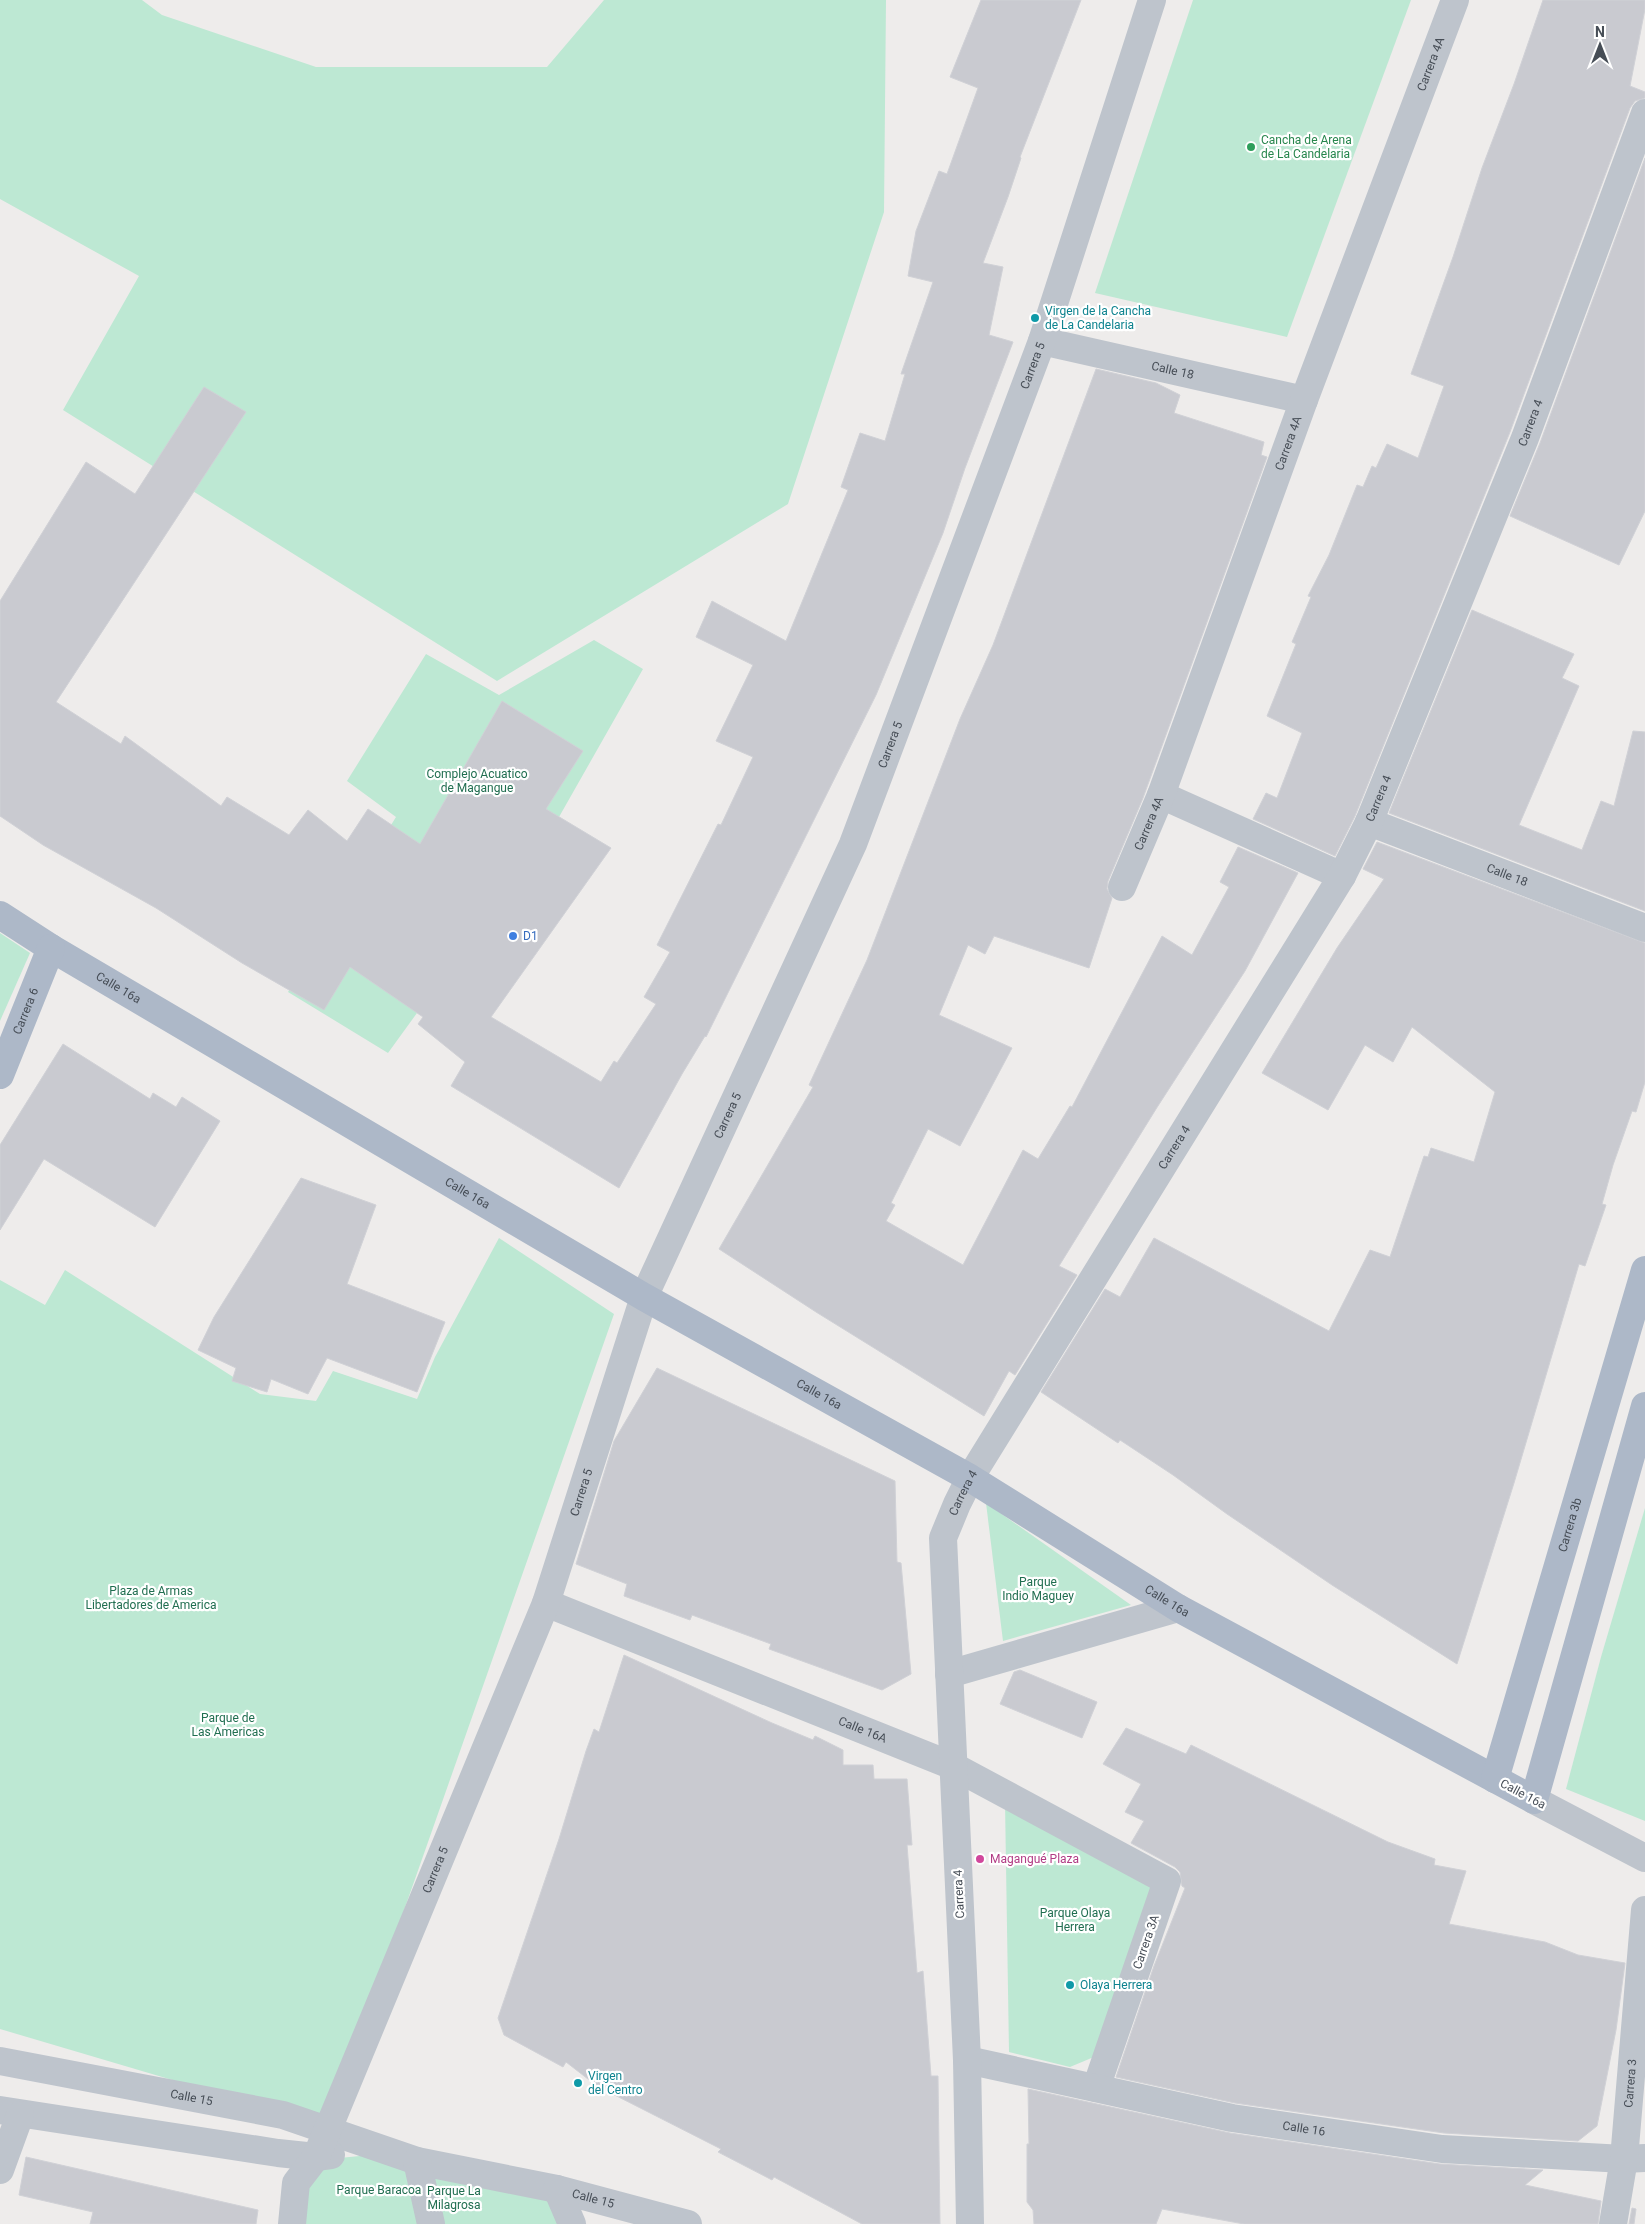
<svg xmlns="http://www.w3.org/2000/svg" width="1645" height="2224" font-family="Roboto,sans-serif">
<rect width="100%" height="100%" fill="#eeeceb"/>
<g fill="#bde8d3">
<path d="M0,0H142L162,15L316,67H547L604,0H886L884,212L788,504L497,681L63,410L139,276L0,199Z"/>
<path d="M1193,0H1411L1287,337L1095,293Z"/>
<path d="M594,640L643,669L559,817L388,1053L288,992L396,817L347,781L426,654L499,695Z"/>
<path d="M0,933L30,953L0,1021Z"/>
<path d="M499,1238L614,1314L328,2126L0,2029V1280L45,1305L65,1270L260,1394L316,1401L333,1371L417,1399L435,1357Z"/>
<path d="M986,1503L1131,1605L1003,1641Z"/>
<path d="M1645,1508V1821L1566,1789L1601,1657Z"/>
<path d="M1005,1802L1157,1889L1101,2054L1070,2067L1009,2052Z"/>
<path d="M380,2154L415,2164L428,2224H295L319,2160Z"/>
<path d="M420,2164L556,2192L570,2224H431Z"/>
</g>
<g fill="#c9cad0" stroke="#d0d1d6">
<path d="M981,0H1081L1020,157L1021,158L1008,197L983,263L1003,267L989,335L1013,342L965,468L943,533L876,695L706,1037L705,1036L682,1074L619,1188L451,1086L465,1062L418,1024L423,1017L350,967L324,1010L242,963L156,908L43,845L0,816V601L86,462L135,494L204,387L246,412L56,702L121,744L125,736L221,806L227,797L289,835L308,810L347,841L368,809L420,844L502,701L583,751L546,809L611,848L491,1017L601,1082L614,1061L617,1063L656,1004L644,997L670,952L657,945L718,824L721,825L753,757L716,741L753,665L696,637L712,601L786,641L848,490L841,487L860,433L885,441L905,374H901L933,282L908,276L916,231L939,171L947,174L978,88L950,77Z"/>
<path d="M1543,0H1645V9L1630,86L1645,92V98L1635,101L1630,108L1510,432L1355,816L1335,856L1253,819L1266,793L1277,798L1302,733L1267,716L1296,644L1292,642L1311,597L1308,596L1329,555L1357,485L1363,487L1372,466L1376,468L1387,444L1418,458L1444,386L1411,374L1453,257L1482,168L1514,84Z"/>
<path d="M1645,158V511L1619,565L1510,516L1540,443Z"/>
<path d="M1096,369L1156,383L1180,395L1174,413L1264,442L1261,455L1267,457L1143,798L1108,881L1107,889L1112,898L1089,968L994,936L985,954L968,945L939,1015L1012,1048L960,1146L928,1129L891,1203L895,1205L886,1221L963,1265L1023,1150L1038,1159L1070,1106L1072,1107L1162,936L1192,955L1229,887L1220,882L1238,847L1298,873L1245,971L1156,1109L1059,1266L1077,1275L1015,1375L1009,1371L984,1416L816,1312L719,1249L813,1087L809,1085L867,960L960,719L993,645Z"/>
<path d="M1472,610L1574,654L1562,678L1579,686L1519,825L1582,850L1601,801L1614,806L1633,731L1645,732V911L1389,813Z"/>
<path d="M1377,842L1645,943V1082L1636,1112L1632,1111L1613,1165L1602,1204L1606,1205L1585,1266L1579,1264L1514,1483L1457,1664L1332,1585L1227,1514L1173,1475L1120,1440L1118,1443L1041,1392L1105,1289L1120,1297L1154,1238L1329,1331L1370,1250L1390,1257L1424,1156L1428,1157L1431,1148L1474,1162L1495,1092L1412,1027L1393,1062L1365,1045L1328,1110L1262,1073L1337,948L1384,879L1363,869Z"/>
<path d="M63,1044L150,1099L153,1093L176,1107L182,1097L220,1121L155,1227L44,1159L0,1230V1145Z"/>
<path d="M301,1178L376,1205L347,1284L445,1322L417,1392L327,1358L308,1394L271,1379L267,1392L232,1381L236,1368L198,1350L214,1317Z"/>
<path d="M657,1368L895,1481L897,1562L901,1563L911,1674L882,1690L769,1649L771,1644L692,1615L690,1620L624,1596L627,1584L576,1564L614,1441Z"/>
<path d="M624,1655L772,1723L813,1740L815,1736L843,1750V1765H873L874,1779H907L912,1845H907L917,1973L923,1971L931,2076H938L940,2224H862L774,2177L772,2180L718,2152L721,2149L597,2086L566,2062L563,2067L504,2035L498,2018L559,1839L586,1751L594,1729L599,1732Z"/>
<path d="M1020,1670L1097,1702L1082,1738L1000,1704L1014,1672Z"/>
<path d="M1126,1728L1186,1754L1191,1745L1388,1842L1435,1859L1434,1865L1466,1871L1449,1924L1545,1942L1578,1955L1625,1963L1616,2030L1597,2126L1578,2141L1444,2133L1235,2103L1116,2077L1154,1966L1185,1888L1182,1886L1180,1872L1175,1867L1131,1843L1144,1821L1125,1812L1141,1784L1103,1764Z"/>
<path d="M1028,2089L1230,2133L1440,2164L1543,2170L1525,2185L1601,2201L1598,2224H1244L1162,2209L1156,2224H1034L1033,2210L1027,2202V2144H1029Z"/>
<path d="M26,2157L258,2210L256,2224H90L93,2212L19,2195Z"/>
<path d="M1632,2208L1636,2209L1634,2224H1629Z"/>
</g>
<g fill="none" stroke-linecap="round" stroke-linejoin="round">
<g stroke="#bec4cc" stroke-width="28">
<path id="s1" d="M1042,341L1304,400"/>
<path d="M1161,795L1342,876"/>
<path id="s2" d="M1369,822L1645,928"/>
<path id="s3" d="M1122,887L1161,795L1304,400L1455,0"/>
<path id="s4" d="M546,1603L953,1766L1167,1881L1096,2088"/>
<path d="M949,1674L1178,1608"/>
<path d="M1534,1800L1645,1858"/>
<path id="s5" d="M967,2060L1232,2118L1442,2149L1624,2159L1645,2158"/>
<path id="s6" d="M0,2061L283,2115L417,2161L557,2189L688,2224"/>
<path d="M0,2110L278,2153L316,2157L331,2155"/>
<path d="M417,2161L431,2224"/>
<path d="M0,2170L20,2115"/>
<path d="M557,2189L572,2224"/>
<path id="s7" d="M292,2224L296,2183L316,2157L328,2129L546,1603L644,1297L853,844L1042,341L1152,0"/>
<path id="s8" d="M970,2224L967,2060L943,1538L957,1504L970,1478L1342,876L1369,822L1525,438L1645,113"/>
<path id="s9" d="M1613,2224L1624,2159L1645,1910"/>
</g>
<g stroke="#adb8c8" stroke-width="28">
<path id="s10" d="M0,915L51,948L644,1297L970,1478L1178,1608L1534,1800L1645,1406"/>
<path id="s11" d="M0,1075L51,948"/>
<path id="s12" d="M1495,1779L1645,1270"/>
</g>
</g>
<circle fill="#2e9e5b" stroke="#fff" stroke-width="2" cx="1251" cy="147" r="5"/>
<g fill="#0f9aa8" stroke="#fff" stroke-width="2">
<circle cx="1035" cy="318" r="5"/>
<circle cx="1070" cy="1985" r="5"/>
<circle cx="578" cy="2083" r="5"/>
</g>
<circle fill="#3f7fe0" stroke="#fff" stroke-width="2" cx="513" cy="936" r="5"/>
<circle fill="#d1479c" stroke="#fff" stroke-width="2" cx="980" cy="1859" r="5"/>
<g text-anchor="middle" stroke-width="4.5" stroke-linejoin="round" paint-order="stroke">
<g font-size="12" fill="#464d56" stroke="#fff">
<text dy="4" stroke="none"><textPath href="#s3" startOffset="879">Carrera 4A</textPath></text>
<text dy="4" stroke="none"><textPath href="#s7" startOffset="2005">Carrera 5</textPath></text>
<text dy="4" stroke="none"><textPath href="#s1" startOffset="134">Calle 18</textPath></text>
<text dy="4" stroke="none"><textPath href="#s8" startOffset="1951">Carrera 4</textPath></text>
<text dy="4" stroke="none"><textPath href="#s3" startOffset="474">Carrera 4A</textPath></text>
<text dy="4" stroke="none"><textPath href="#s7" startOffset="1600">Carrera 5</textPath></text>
<text dy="4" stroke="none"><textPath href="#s8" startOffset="1546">Carrera 4</textPath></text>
<text dy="4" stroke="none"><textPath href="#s3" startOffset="69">Carrera 4A</textPath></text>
<text dy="4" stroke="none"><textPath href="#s2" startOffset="148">Calle 18</textPath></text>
<text dy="4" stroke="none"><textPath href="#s10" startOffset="139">Calle 16a</textPath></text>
<text dy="4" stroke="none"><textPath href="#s11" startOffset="69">Carrera 6</textPath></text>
<text dy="4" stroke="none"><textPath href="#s7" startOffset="1195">Carrera 5</textPath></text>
<text dy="4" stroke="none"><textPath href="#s8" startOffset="1141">Carrera 4</textPath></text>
<text dy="4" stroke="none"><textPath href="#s10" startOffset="544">Calle 16a</textPath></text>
<text dy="4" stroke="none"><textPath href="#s10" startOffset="949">Calle 16a</textPath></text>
<text dy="4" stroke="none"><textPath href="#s7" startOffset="790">Carrera 5</textPath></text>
<text dy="4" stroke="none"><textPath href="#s8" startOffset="736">Carrera 4</textPath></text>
<text dy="4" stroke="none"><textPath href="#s12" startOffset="265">Carrera 3b</textPath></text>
<text dy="4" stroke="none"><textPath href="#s10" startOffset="1354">Calle 16a</textPath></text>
<text dy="4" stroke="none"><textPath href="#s4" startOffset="341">Calle 16A</textPath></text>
<text transform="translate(1523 1794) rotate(28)" y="4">Calle 16a</text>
<text dy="4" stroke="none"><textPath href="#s7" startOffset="385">Carrera 5</textPath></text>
<text transform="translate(959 1894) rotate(-93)" y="4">Carrera 4</text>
<text transform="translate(1146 1942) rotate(-71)" y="4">Carrera 3A</text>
<text dy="4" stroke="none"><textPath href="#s9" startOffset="142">Carrera 3</textPath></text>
<text dy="4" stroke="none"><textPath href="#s6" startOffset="195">Calle 15</textPath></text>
<text dy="4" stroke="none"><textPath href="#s5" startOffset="344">Calle 16</textPath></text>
<text dy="4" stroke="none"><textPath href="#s6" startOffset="610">Calle 15</textPath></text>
</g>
<g font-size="12" fill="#27864d" stroke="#fff" text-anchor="start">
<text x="1261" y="144">Cancha de Arena<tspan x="1261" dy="14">de La Candelaria</tspan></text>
</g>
<g font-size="12" fill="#0d838f" stroke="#fff" text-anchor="start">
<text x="1045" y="315">Virgen de la Cancha<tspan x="1045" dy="14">de La Candelaria</tspan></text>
<text x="1080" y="1989">Olaya Herrera</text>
<text x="588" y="2080">Virgen<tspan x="588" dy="14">del Centro</tspan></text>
</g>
<g font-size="12" fill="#206e50" stroke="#fff">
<text x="477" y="778">Complejo Acuatico<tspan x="477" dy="14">de Magangue</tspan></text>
<text x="1038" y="1586">Parque<tspan x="1038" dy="14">Indio Maguey</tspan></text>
<text x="151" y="1595">Plaza de Armas<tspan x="151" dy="14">Libertadores de America</tspan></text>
<text x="228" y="1722">Parque de<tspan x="228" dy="14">Las Americas</tspan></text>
<text x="1075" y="1917">Parque Olaya<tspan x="1075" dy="14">Herrera</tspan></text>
<text x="379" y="2194">Parque Baracoa</text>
<text x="454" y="2195">Parque La<tspan x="454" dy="14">Milagrosa</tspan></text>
</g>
<g font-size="12" fill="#366cbe" stroke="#fff" text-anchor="start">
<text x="523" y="940">D1</text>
</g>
<g font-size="12" fill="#b23c85" stroke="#fff" text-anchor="start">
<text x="990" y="1863">Magangué Plaza</text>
</g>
</g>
<g transform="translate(1600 45)" stroke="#ffffff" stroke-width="4" paint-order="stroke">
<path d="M0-4L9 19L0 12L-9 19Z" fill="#464d56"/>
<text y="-8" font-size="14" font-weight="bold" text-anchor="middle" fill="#464d56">N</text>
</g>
</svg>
